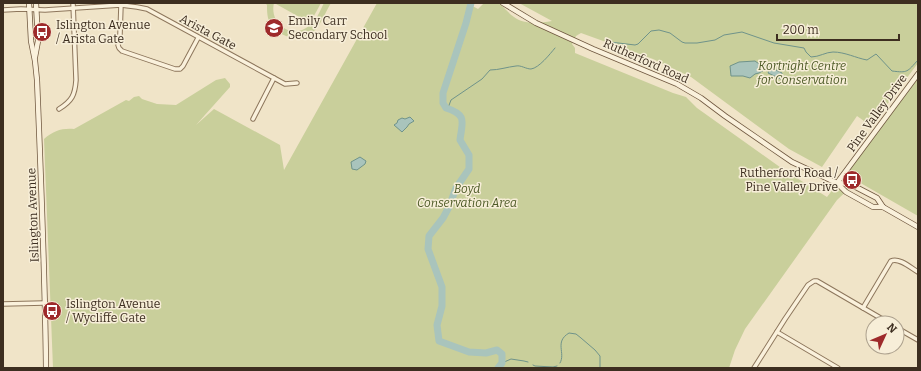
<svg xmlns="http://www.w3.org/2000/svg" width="921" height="371" font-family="Bitter,serif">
<rect width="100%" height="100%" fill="#f0e4c8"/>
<g fill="#c9cf9b">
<path d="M267,3H274C269,24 292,40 309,26C316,21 320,11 324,3H331C326,11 321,24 315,30C301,45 274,37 268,18C267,14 267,9 267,5L266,4Z"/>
<path d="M277,3H321L310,23L276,4Z"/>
<path d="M377,3H467L478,9L484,3H499C504,7 508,13 514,17C524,25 540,23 552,21L519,3H918V63L871,126L857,116L822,167L789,149L691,77L653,59L581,33L576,36L572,44L575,48V53L673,93L686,97L697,108L784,170L827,197L918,78V216L857,181L837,200L745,329L735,350L729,368H53L44,139C53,131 62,128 74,129L126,100L129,101L134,97L139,96L142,99L157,104L176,105L216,80L225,78L230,84V87L196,125L214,109L280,145L284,170Z"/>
</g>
<g fill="#a9c4bc" stroke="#6f938a">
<path d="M755,61L762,66L766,65L782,73L781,79L768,73L769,71L766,69L759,73L755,74L750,78L743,76H731L730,66L739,62Z"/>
<path d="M410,117L414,121L409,124L407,127L402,132L394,125L397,123L398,120L402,118L405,119Z"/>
<path d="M360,157L366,161L365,164L357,170L352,169L351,162Z"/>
</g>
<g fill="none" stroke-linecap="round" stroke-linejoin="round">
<g stroke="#6f938a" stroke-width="1">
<path d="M610,42L635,45L638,44L651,31L659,30L670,33L682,42L685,43H697L715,40L724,35L742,32L774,43L804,48L806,52L811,57C819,57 826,52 833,52C845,52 856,58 867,60L876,54L877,55L892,71C908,73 907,72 918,60"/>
<path d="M448,108L451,100L482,79L490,70C499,70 507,67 516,66C521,65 526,69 531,69C539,68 550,54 555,48"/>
<path d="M502,363L511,359L524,361L528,362"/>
<path d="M560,363C566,353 554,342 569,333L576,334L581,338L595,350L600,356V368"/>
<path d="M533,365L535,366L553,367L557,366"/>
</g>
<path stroke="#a9c4bc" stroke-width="7" d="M471,3L466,23L443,93V103L446,108C468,115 462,122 460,140L469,155V169L456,188L449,207L443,218L429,236L428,249L442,287V306L437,325L439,341L469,352L486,353L497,350L502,354V363L498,368"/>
<g stroke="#8d765c" stroke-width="5.5">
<g id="street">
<path d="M121,5L120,34L118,45L119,48L122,51L175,69H180L183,66L198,38"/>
<path d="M3,10L21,9L45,10L121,5L137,7L147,9L274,78L285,84L297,83"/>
<path d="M59,109C72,101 75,95 76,80L73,3"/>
<path d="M253,119L274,78"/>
<path d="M3,304L44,303"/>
<path d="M863,308L891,261C899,257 911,268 918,272"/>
<path d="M897,328L918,340"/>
<path d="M777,332L838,368"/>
<path d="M754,368L785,319L808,285L814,281H817L889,323"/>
</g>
</g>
<g stroke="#6f573f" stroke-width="6">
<g id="secondary">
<path d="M29,3L31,41L35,61L37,80C41,176 45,272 46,368"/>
<path d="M503,3L536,23L593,49L677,84L701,98L725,116L792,162L837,183L846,192L873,207H883"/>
<path d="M35,57L38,41L36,3"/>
<path d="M837,183L918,74"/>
<path d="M837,183L850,184L877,198L883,207L918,227"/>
</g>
</g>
<use href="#street" stroke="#faf1dc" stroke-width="3.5"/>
<use href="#secondary" stroke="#faf1dc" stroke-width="4.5"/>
</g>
<defs>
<g id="school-disc" transform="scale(1)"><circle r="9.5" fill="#9e2a2b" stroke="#f7eed8"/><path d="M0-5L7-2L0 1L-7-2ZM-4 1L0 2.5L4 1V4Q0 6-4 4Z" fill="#fff"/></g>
<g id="bus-disc" transform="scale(1)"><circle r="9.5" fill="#9e2a2b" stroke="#f7eed8"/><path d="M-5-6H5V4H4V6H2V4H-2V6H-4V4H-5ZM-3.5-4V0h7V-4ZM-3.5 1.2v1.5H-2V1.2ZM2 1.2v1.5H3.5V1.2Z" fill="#fff"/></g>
</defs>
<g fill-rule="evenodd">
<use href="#school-disc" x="274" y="28"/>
<use href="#bus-disc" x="42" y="32"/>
<use href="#bus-disc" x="852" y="180"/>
<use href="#bus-disc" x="52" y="311"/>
</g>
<g text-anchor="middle" stroke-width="3" stroke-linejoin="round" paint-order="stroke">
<g font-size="12" fill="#3d2e20" stroke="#f7eed8" text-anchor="start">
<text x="288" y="25">Emily Carr<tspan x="288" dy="14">Secondary School</tspan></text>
<text x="56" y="29">Islington Avenue<tspan x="56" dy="14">/ Arista Gate</tspan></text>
<text x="838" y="177" text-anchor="end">Rutherford Road /<tspan x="838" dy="14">Pine Valley Drive</tspan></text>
<text x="66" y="308">Islington Avenue<tspan x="66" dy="14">/ Wycliffe Gate</tspan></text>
</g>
<g font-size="12" fill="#3d2e20" stroke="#f7eed8">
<text transform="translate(208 32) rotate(28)" y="4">Arista Gate</text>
<text transform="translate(646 61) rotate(24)" y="4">Rutherford Road</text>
<text transform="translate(877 113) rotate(-54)" y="4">Pine Valley Drive</text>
<text transform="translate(33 215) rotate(-92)" y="4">Islington Avenue</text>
</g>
<g font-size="12" font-style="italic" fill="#4d5a26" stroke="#f7eed8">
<text x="802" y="70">Kortright Centre<tspan x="802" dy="14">for Conservation</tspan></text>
<text x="467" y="193">Boyd<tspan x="467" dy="14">Conservation Area</tspan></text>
</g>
</g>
<rect width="921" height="371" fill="none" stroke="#3d2e20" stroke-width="8"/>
<g transform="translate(885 335) rotate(46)"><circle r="19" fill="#f7eed8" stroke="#ada18e"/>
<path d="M0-3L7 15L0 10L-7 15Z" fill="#9e2a2b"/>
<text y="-6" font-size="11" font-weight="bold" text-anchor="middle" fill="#3d2e20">N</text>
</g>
<path d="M777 34v6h122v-6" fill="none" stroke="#3d2e20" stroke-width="2"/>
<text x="783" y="34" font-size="12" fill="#3d2e20" stroke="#f7eed8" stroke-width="3" paint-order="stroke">200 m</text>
</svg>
